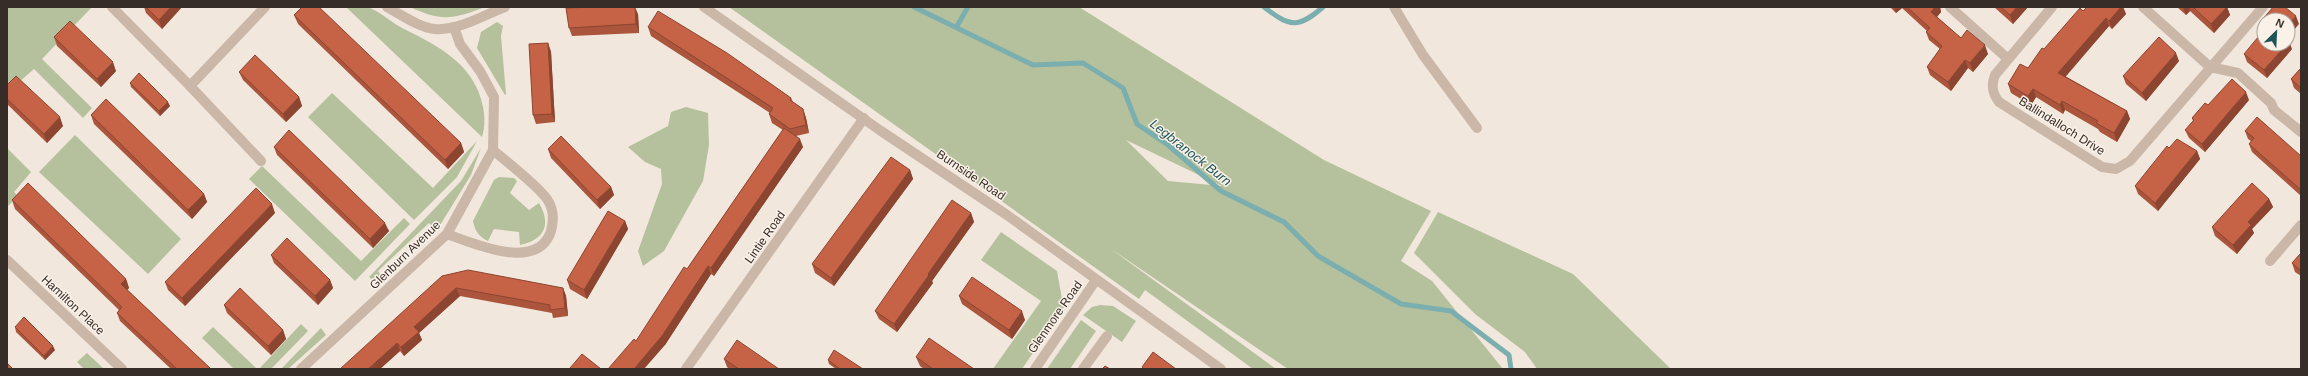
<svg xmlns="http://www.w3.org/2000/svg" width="2308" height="376" font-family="Arial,sans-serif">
<rect width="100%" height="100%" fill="#f2e7dc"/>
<g fill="#b5c19c" fill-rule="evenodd">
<path d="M7,7H92L42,59L92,108L83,118L34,69L11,89L7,88Z"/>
<path d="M346,7C353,7 364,5 370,8C382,13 392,23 404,29C439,46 475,65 483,107C485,118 485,127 482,137Z"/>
<path d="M410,7H485C454,19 441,22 410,7Z"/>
<path d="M729,7H1079L1324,160L1431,211L1401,261L1432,281L1503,369H1288L1111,249L1276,369H1253L1145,290L1139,299ZM1126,140L1222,186L1168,181Z"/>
<path d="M497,22L503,26L501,36L506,94L505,95L477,48L481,32Z"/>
<path d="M332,93L433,188L477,141L457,177L414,220L308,117Z"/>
<path d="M686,107L708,113L709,145L703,181L664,251L643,266L638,251L662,184L661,169L645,162L628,147L668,126L671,112Z"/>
<path d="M75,135L181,239L148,274L39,172Z"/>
<path d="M7,148L31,172L14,192L18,196L7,207Z"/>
<path d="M481,148L471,175L437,230L429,223L378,271L385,281L379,286L369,277L461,181Z"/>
<path d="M262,166L361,261L404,218L410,224L355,281L249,179Z"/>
<path d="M499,177L514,178L517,181L510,193L529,210L539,203C552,225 544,240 520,245L519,232L494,229L488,241C479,237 475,231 473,221L494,180Z"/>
<path d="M1438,212L1573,274L1671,369H1537L1525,352L1475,314L1414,253Z"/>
<path d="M1001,232L1057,271L1062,299L1060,304L1064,307L1022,369H993L1041,301L981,260Z"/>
<path d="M1100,305L1113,306L1136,321L1122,342L1083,315L1092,307Z"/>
<path d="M1081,320L1096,331L1070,369H1047Z"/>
<path d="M301,324L308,331L271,369H259Z"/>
<path d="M213,327L257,369H234L202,338Z"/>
<path d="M321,328L326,335L288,369H281Z"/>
<path d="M87,353L104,369H84L77,362Z"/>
</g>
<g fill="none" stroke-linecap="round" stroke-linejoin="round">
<g stroke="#7baeaf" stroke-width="5">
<path d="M914,7L1033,65L1083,63L1123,88L1137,124L1168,145L1221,191L1284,222L1318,256L1401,304L1451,311L1509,355L1511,369"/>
<path d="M1264,7C1290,27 1298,29 1323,7"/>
<path d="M957,26L968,7"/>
</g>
<g stroke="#cab7a8" stroke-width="10">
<path d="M112,7L190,86L265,7"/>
<path d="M387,7C402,15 418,27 435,29C458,31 484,15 505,7"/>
<path d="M704,7L881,131L1007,215L1221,369"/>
<path d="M1394,7L1423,55L1477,128"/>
<path d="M1950,7L2007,58"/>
<path d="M2052,7L1995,75C1991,85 1992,93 1999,102L2102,167L2116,169L2130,161L2263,7"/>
<path d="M2143,7L2210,67L2238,73L2271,103L2274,110L2301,132"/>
<path d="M190,86L261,161"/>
<path d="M447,234C474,244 538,272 551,231C554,220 554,209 547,199C536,184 508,163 493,150"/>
<path d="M7,260L122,369"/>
<path d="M2270,261L2301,225"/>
<path d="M301,369L447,234L493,150L494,97L480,71L460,44L454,27"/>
<path d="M686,369L864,118"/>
<path d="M1035,369L1096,280"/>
<path d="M1083,369L1107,336"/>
</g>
</g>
<g fill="#aa553c">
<path d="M144,7H182L162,29L146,13Z"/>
<path d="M1890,7H1940L1941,12L1937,17L1961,38L1988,54L1973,72L1968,68L1951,91L1930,75L1927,67L1940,49L1929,40L1926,32L1927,31L1902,8L1896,13Z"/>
<path d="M1994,7H2028L2013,24Z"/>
<path d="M2087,7H2123L2126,14L2112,29L2109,26L2065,76L2127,111L2130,119L2117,142L2100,132L2098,129L2065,110L2063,114L2036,97L2031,105L2011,93L2008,84L2028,68L2044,49Z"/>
<path d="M2177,7H2227L2230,15L2214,33L2190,11L2186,15Z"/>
<path d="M638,14L639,33L572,36L569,28Z"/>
<path d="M294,15L461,143L464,152L448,169L298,24Z"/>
<path d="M648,27L791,98L793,102L803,109L806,118L809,133L796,136L803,147L714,276L711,274L665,345L636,341L687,269L783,130L772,123L769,114L770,113L651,36Z"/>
<path d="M54,37L116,71L101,87L57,46Z"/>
<path d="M548,43L551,52L555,122L536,124L533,115Z"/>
<path d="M2292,49L2267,78L2247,62L2244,54Z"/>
<path d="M2179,61L2146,101L2126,84L2123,76Z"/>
<path d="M2301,68V94L2294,88L2291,79Z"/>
<path d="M239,72L299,97L302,106L286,122L243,80Z"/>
<path d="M130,83L170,106L160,116L131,87Z"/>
<path d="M7,85L63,126L47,143L7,104Z"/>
<path d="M2249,100L2205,152L2189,138L2185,130L2193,121L2192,118L2208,105Z"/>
<path d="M91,115L204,194L207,202L192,219L94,124Z"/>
<path d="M2245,131L2301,156V196L2252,152L2249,144L2251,141L2248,139Z"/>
<path d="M274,147L389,231L373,248L277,155Z"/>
<path d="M2169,148L2197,151L2200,159L2158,211L2138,194L2135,186Z"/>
<path d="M548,149L611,187L614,195L600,209L551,158Z"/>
<path d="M910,170L913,179L834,286L815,273L812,264Z"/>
<path d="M2269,199L2273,207L2252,229L2254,233L2237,254L2215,236L2212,227Z"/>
<path d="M12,200L126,279L129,288L127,290L211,369H171L120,321L117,313L119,310L15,209Z"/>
<path d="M275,213L185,306L168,290L165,282Z"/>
<path d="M971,213L974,222L932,281L933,283L897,332L879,319L875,311Z"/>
<path d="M625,221L628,229L587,299L570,289L567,280Z"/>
<path d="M2301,253V276L2295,272L2292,263Z"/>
<path d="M271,255L330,280L333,288L318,305L274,263Z"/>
<path d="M442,276L563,288L566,296L568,316L553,318L552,313L460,296L419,333L422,340L404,356L400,351L380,369Z"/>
<path d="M959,296L1025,320L1012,339L962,304Z"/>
<path d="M224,305L283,330L286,339L271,355L227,313Z"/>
<path d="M15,327L55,350L45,360L16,332Z"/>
<path d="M916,357L974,369H924L920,366Z"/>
<path d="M724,359L779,369H729L727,367Z"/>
<path d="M828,360L863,369H836L829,364Z"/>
</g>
<g fill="#8b4531">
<path d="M171,7H182L162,29L159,20Z"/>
<path d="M635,7L638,14L639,33L636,24Z"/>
<path d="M1894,7H1901L1902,8L1896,13Z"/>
<path d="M1935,7H1940L1941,12L1934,20L1931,12Z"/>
<path d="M2017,7H2028L2013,24L2010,15Z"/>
<path d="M2121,7H2123L2126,14L2112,29L2109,21Z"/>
<path d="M2183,7H2189L2190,11L2186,15Z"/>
<path d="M2227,7L2230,15L2214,33L2211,24Z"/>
<path d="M2296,16L2299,24L2288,37V25Z"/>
<path d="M2106,18L2109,26L2062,81L2058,73Z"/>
<path d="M2289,41L2292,49L2267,78L2264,70L2287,44H2288V43Z"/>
<path d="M548,43L551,52L555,122L552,114Z"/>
<path d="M1985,45L1988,54L1973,72L1970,63Z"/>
<path d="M2176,53L2179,61L2146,101L2142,93Z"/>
<path d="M1965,60L1968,68L1951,91L1948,82Z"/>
<path d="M113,62L116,71L101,87L97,79Z"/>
<path d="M2033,89L2036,97L2031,105L2028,96Z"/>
<path d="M2246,92L2249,100L2205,152L2202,144Z"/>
<path d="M299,97L302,106L286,122L283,114Z"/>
<path d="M2062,101L2065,110L2063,114L2060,105Z"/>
<path d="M168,102L170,106L160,116L159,111Z"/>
<path d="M803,109L806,118L809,133L806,125Z"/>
<path d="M2127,111L2130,119L2117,142L2114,133Z"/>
<path d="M60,117L63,126L47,143L44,134Z"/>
<path d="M800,139L803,147L714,276L711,268Z"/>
<path d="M461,143L464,152L448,169L445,160Z"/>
<path d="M2197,151L2200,159L2158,211L2155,203Z"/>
<path d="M910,170L913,179L834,286L831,278Z"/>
<path d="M611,187L614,195L600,209L597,200Z"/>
<path d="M204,194L207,202L192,219L188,210Z"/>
<path d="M2269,199L2273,207L2252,229L2254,233L2237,254L2233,245L2248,222Z"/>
<path d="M272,204L275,213L185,306L182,298Z"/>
<path d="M971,213L974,222L932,281L933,283L897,332L894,324L928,274Z"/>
<path d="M625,221L628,229L587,299L584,290Z"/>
<path d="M385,223L389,231L373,248L370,239Z"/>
<path d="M708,266L711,274L665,345L644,369H634Z"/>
<path d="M126,279L129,288L124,293L121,284Z"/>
<path d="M330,280L333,288L318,305L315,296Z"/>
<path d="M456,288L460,296L419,333L422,340L404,356L401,347L414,327Z"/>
<path d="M563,288L566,296L568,316L565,308Z"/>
<path d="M1022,311L1025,320L1012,339L1009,330Z"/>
<path d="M283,330L286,339L271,355L268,346Z"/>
<path d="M397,343L400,351L380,369H368Z"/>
<path d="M53,346L55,350L45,360L44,356Z"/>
</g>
<g fill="#c66346" stroke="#8b4531">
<path d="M146,7H171L159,20Z"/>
<path d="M302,7H319L461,143L445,160L294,15Z"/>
<path d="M596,7H635L636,24L569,28L566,8Z"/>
<path d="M1907,7H1935L1931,12L1961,38L1967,30L1985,45L1970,63L1965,60L1948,82L1927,67L1942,46L1926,32L1930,28Z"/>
<path d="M2001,7H2017L2010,15Z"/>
<path d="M2087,7H2121L2109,21L2106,18L2058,73L2127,111L2114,133L2096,123L2098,121L2062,101L2060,105L2033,89L2028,96L2008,84L2020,64L2028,68L2042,48L2044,49L2080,8L2083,11Z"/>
<path d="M2193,7H2227L2211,24Z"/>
<path d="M2273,7H2285L2296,16L2288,25V20H2264L2263,19Z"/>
<path d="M658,11L727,53L791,98L790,100L803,109L806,125L790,129L769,114L773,108L648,27Z"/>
<path d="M70,21L113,62L97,79L54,37Z"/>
<path d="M2264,30V44H2287L2264,70L2244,54Z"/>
<path d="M2159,37L2176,53L2142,93L2123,76Z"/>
<path d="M548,43L552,114L533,115L529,44Z"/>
<path d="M255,55L299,97L283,114L239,72Z"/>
<path d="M2301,68V88L2291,79Z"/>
<path d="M139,73L168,102L159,111L130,83Z"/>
<path d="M16,76L60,117L44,134L7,99V85Z"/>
<path d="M2232,79L2246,92L2202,144L2185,130L2194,120L2192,118L2205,103L2208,105Z"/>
<path d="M106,99L204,194L188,210L91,115Z"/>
<path d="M2257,117L2301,156V190L2249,144L2254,138L2245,131Z"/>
<path d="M784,128L800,139L711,268L708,266L662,336L634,369H608L634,339L636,341L684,267L687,269Z"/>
<path d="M289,130L385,223L370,239L274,147Z"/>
<path d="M561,136L611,187L597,200L548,149Z"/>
<path d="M2177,139L2197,151L2155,203L2135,186L2167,146L2169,148Z"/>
<path d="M891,157L910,170L831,278L812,264Z"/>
<path d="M28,183L126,279L121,284L211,369H177L117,313L122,307L12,200Z"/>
<path d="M2252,183L2269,199L2248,222L2251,225L2233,245L2212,227Z"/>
<path d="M256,188L272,204L182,298L165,282Z"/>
<path d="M952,200L971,213L928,274L929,275L894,324L875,311Z"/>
<path d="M608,211L625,221L584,290L567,280Z"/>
<path d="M287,238L330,280L315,296L271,255Z"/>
<path d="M2301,253V271L2292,263Z"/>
<path d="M468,270L563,288L565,308L550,310V305L456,288L414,327L419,332L401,347L397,343L368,369H340L442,276Z"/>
<path d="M972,277L1022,311L1009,330L959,296Z"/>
<path d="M240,288L283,330L268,346L224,305Z"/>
<path d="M24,317L53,346L44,356L15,327Z"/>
<path d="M929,338L974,369H933L916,357Z"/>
<path d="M737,340L779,369H739L724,359Z"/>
<path d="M834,350L863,369H840L828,360Z"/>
<path d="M1153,352L1176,369H1144L1142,367Z"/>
<path d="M582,354L601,369H570V368Z"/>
<path d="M7,363L13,369H7Z"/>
<path d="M1105,366L1110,369H1102Z"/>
</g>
<g text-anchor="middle" stroke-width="3" stroke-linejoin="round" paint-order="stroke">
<g font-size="12" fill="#372d28" stroke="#faf1e8">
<text transform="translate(2062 126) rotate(32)" y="4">Ballindalloch Drive</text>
<text transform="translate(971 175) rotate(34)" y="4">Burnside Road</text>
<text transform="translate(765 237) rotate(-55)" y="4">Lintie Road</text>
<text transform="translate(405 255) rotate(-44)" y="4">Glenburn Avenue</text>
<text transform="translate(73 305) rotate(43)" y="4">Hamilton Place</text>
<text transform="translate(1055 317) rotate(-55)" y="4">Glenmore Road</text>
</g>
<g font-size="13" font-style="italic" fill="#1d5559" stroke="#faf1e8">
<text transform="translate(1191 152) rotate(38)" y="5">Legbranock Burn</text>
</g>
</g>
<rect width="2308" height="376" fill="none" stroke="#372d28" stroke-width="16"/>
<g transform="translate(2276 32) rotate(24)"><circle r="19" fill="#faf1e8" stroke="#aca39b"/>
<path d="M0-3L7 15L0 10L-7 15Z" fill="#1d5559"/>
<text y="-6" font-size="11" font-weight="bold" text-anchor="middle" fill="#372d28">N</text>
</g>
</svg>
